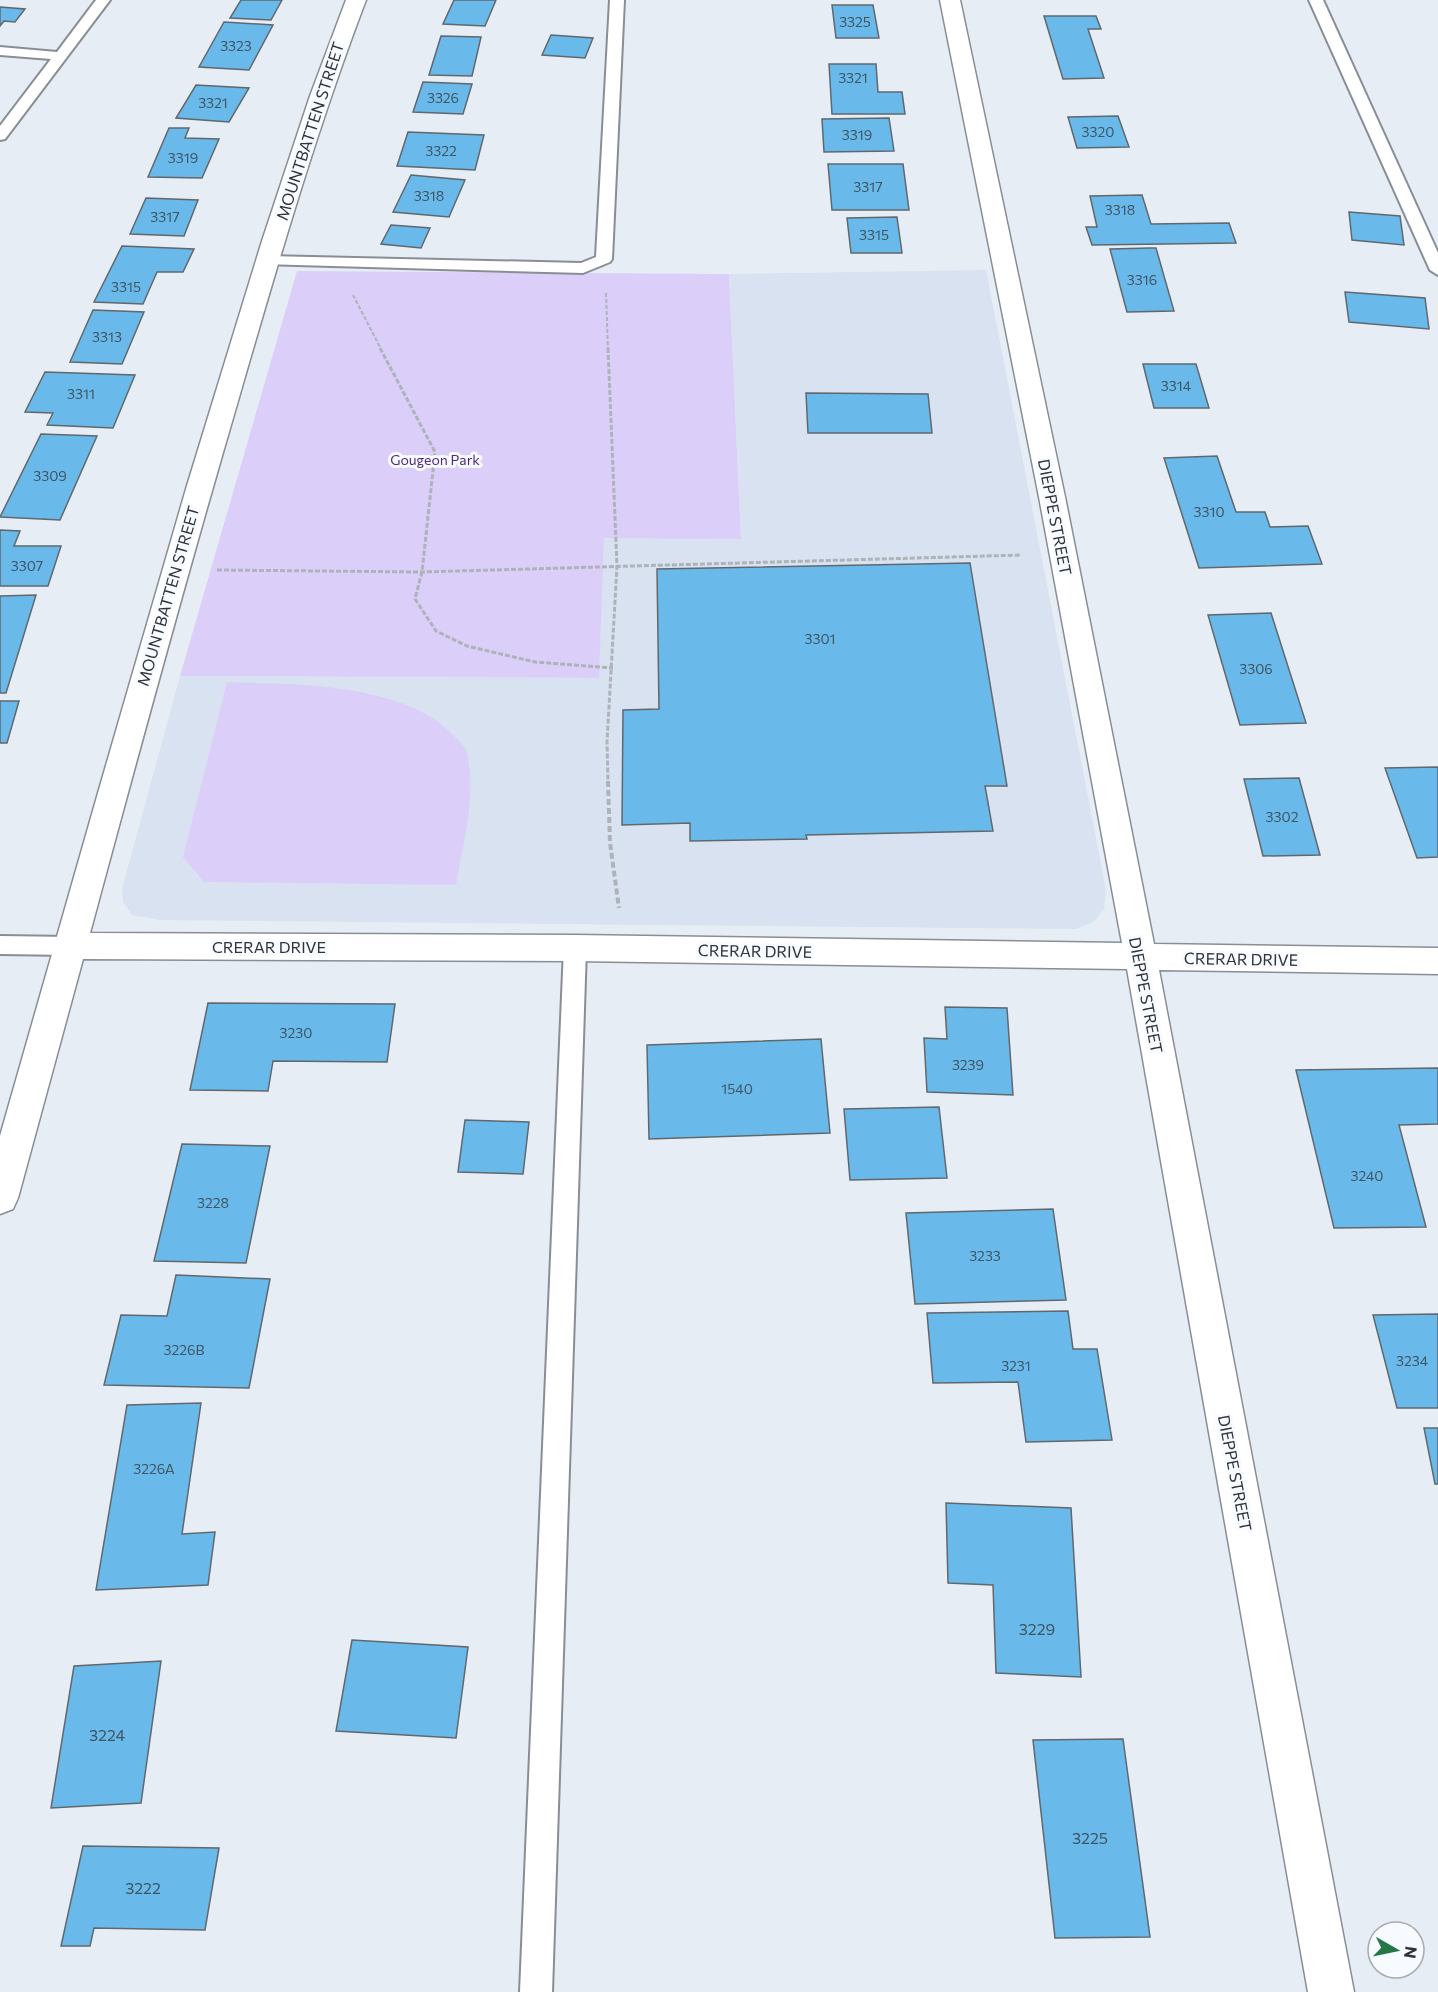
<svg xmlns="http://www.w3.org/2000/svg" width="1438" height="1992" font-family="Commissioner,sans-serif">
<rect width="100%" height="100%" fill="#e7edf5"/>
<path fill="#d8e2f0" d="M986,270L1106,890L1104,909L1093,922L1076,929L160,920L132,915L123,902L122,889L180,676L598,678L603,537L741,539L729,274Z"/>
<g fill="#dbcff9">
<path d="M297,271L729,274L741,539L604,538L599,678L180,676Z"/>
<path d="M227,682C293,684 405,683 453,735C458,740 466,747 467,753C477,796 463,843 456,885L204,882L183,857Z"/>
</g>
<g fill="#69baea" stroke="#60686d" stroke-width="1.5">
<path d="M241,0H282L271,20L230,18Z"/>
<path d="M454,0H496L485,26L443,24Z"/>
<path d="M832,5H873L879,38H836Z"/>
<path d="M0,7L25,9L15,22L4,21L0,26Z"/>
<path d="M1044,16H1096L1101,29H1088L1104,78L1063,79Z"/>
<path d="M224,22L273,25L249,70L199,67Z"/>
<path d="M551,35L593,38L585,58L542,55Z"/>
<path d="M441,36L481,37L472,76L429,75Z"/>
<path d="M829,64H876L878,92H902L905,114H832Z"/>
<path d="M423,82L472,84L463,114L413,112Z"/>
<path d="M196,85L249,88L229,122L176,118Z"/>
<path d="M1118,116L1129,147L1077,148L1068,117Z"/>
<path d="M889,118L894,151L824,152L822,119Z"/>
<path d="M169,128H189L185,138L219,139L202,178L148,177Z"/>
<path d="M408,132L484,135L475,170L397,166Z"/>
<path d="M828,164H903L909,210H832Z"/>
<path d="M411,175L465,180L449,217L393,212Z"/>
<path d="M1142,195L1151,224L1229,223L1236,243L1092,245L1086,227H1097L1090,196Z"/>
<path d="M146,198L198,200L184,236L130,234Z"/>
<path d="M1349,212L1400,216L1404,245L1352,240Z"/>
<path d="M897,217L902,253H851L847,218Z"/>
<path d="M391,225L430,228L421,248L381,244Z"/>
<path d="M122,246L194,249L183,272H157L143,304L94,302Z"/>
<path d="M1149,248H1156L1174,311L1127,312L1110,249Z"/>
<path d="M1345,292L1425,298L1429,329L1349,322Z"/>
<path d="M93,310L144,312L122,364L70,362Z"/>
<path d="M1143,364H1196L1209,408H1154Z"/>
<path d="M45,372L135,375L113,428L47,425L53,413L25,412Z"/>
<path d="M806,393L928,394L932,433H808Z"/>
<path d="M41,434L97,436L60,520L0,517Z"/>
<path d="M1217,456L1236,512H1265L1270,527L1308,526L1322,564L1199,568L1164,458Z"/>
<path d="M0,530L20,531L14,546H61L48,586H0Z"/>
<path d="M970,563L1007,786H985L993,831L806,835L807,839L690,841V823L622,825L623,710L659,709L657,569Z"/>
<path d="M36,595L6,693H0V596Z"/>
<path d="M1271,613L1306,723L1240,725L1208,615Z"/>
<path d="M0,701H19L7,743H0Z"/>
<path d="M1438,767V857L1417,858L1385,768Z"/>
<path d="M1299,778L1320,855L1263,856L1244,779Z"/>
<path d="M208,1003L395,1004L387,1062L273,1061L268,1091L190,1090Z"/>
<path d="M945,1007L1007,1008L1013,1095L927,1092L924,1038L947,1039Z"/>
<path d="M821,1039L830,1133L649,1139L647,1045Z"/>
<path d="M1438,1068V1124L1399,1125L1426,1227L1334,1228L1296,1070Z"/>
<path d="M939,1107L947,1178L850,1180L844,1109Z"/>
<path d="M465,1120L529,1122L523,1174L458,1172Z"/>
<path d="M182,1144L270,1146L246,1263L154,1261Z"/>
<path d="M1053,1209L1066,1300L915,1304L906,1213Z"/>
<path d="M176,1275L270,1279L249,1388L104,1385L121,1315L167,1316Z"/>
<path d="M1068,1311L1073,1349H1097L1112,1440L1026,1442L1018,1382L933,1383L927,1313Z"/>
<path d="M1438,1314V1408H1397L1373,1315Z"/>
<path d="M201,1403L182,1534L215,1532L208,1585L96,1590L127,1405Z"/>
<path d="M1424,1428H1438V1484H1435Z"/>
<path d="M946,1503L1071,1508L1081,1677L996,1673L993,1585L948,1583Z"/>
<path d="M352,1640L468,1647L456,1738L336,1731Z"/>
<path d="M161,1661L141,1803L51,1808L74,1666Z"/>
<path d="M1123,1739L1150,1937L1055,1938L1033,1740Z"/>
<path d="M83,1846L219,1848L205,1930L94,1928L90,1946H61Z"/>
</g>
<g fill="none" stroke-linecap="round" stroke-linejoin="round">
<g stroke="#898e95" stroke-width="4">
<g id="lane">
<path d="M96,0H110L5,139L0,140V126L51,59L0,55V47L57,52Z"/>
<path d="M610,0H624L612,259L610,262L583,273L261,264L259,261L261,258L267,256L581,263L596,257Z"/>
<path d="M1309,0H1323L1438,253V275L1430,270Z"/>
<path d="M0,936L71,937L79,940L82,946L79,952L71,955L0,954Z"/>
<path d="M575,939L583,942L586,948L552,1992H520L564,948L567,942Z"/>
</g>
</g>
<g stroke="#898e95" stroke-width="3">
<path id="street" d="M346,0H366C316,131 277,266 238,401C186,578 138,755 90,933L575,935L1122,943L1039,497L940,0H960L1065,497L1154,944L1438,948V974L1159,970L1354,1992H1308L1127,969L575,961L83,959L18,1198L13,1209L0,1214V1136L98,793L186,489L262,241L310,96Z"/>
</g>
<g stroke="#aeb3b9" stroke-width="2" stroke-dasharray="4 2" stroke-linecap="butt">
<path d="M606,293L608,349"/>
<path d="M353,295L381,349"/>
</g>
<g stroke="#aeb3b9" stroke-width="3" stroke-dasharray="5 2" stroke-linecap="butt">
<path d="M380,348L435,452L422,572L415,599L436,631L467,646L535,662L613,668"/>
<path d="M608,348L617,566L607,742L608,783"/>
<path d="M217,570L422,572L1022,555"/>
</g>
<path stroke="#aeb3b9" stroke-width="4" stroke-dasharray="6 3" stroke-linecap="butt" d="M608,781L610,843L619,908"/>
<use href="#lane" fill="#fff" fill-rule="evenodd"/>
<use href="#street" fill="#fff" fill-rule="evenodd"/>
</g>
<g text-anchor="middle" stroke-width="6" stroke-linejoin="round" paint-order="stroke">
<g font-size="14" fill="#3f5563">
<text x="855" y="27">3325</text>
<text x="236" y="51">3323</text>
<text x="853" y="83">3321</text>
<text x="443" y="103">3326</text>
<text x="213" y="108">3321</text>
<text x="1098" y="137">3320</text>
<text x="857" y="140">3319</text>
<text x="441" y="156">3322</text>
<text x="183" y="163">3319</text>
<text x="868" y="192">3317</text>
<text x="429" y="201">3318</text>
<text x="1120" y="215">3318</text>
<text x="165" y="222">3317</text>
<text x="874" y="240">3315</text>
<text x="1142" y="285">3316</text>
<text x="126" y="292">3315</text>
<text x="107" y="342">3313</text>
<text x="1176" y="391">3314</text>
<text x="81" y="399">3311</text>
<text x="50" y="481">3309</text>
<text x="1209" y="517">3310</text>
<text x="27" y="571">3307</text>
<text x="820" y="644">3301</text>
<text x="1256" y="674">3306</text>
<text x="1282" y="822">3302</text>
<text x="296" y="1038">3230</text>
<text x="968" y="1070">3239</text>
<text x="737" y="1094">1540</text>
<text x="1367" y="1181">3240</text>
<text x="213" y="1208">3228</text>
<text x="985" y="1261">3233</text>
<text x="184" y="1355">3226B</text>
<text x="1412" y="1366">3234</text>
<text x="1016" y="1371">3231</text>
<text x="154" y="1474">3226A</text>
</g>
<g font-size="14" fill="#4d2b7f" stroke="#f7faff">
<text x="435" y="465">Gougeon Park</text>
</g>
<g font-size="16" fill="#313336" stroke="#f7faff">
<text transform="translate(310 131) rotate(-72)" y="6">MOUNTBATTEN STREET</text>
<text transform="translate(1055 517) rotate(79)" y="6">DIEPPE STREET</text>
<text transform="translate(168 596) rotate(-74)" y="6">MOUNTBATTEN STREET</text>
<text x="269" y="953">CRERAR DRIVE</text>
<text transform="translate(755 951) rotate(1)" y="6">CRERAR DRIVE</text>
<text transform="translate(1241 959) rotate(1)" y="6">CRERAR DRIVE</text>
<text transform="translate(1146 995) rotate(79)" y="6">DIEPPE STREET</text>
<text transform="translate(1235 1473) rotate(79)" y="6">DIEPPE STREET</text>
</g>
<g font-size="16" fill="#3f5563">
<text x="1037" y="1635">3229</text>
<text x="107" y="1741">3224</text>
<text x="1090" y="1844">3225</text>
<text x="143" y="1894">3222</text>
</g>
</g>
<g transform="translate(1396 1950) rotate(99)"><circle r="28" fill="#f7faff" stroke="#a8aaaf" stroke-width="1.5"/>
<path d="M0-4.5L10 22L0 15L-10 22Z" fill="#267748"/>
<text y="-9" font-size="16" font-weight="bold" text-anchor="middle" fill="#313336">N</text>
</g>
</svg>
